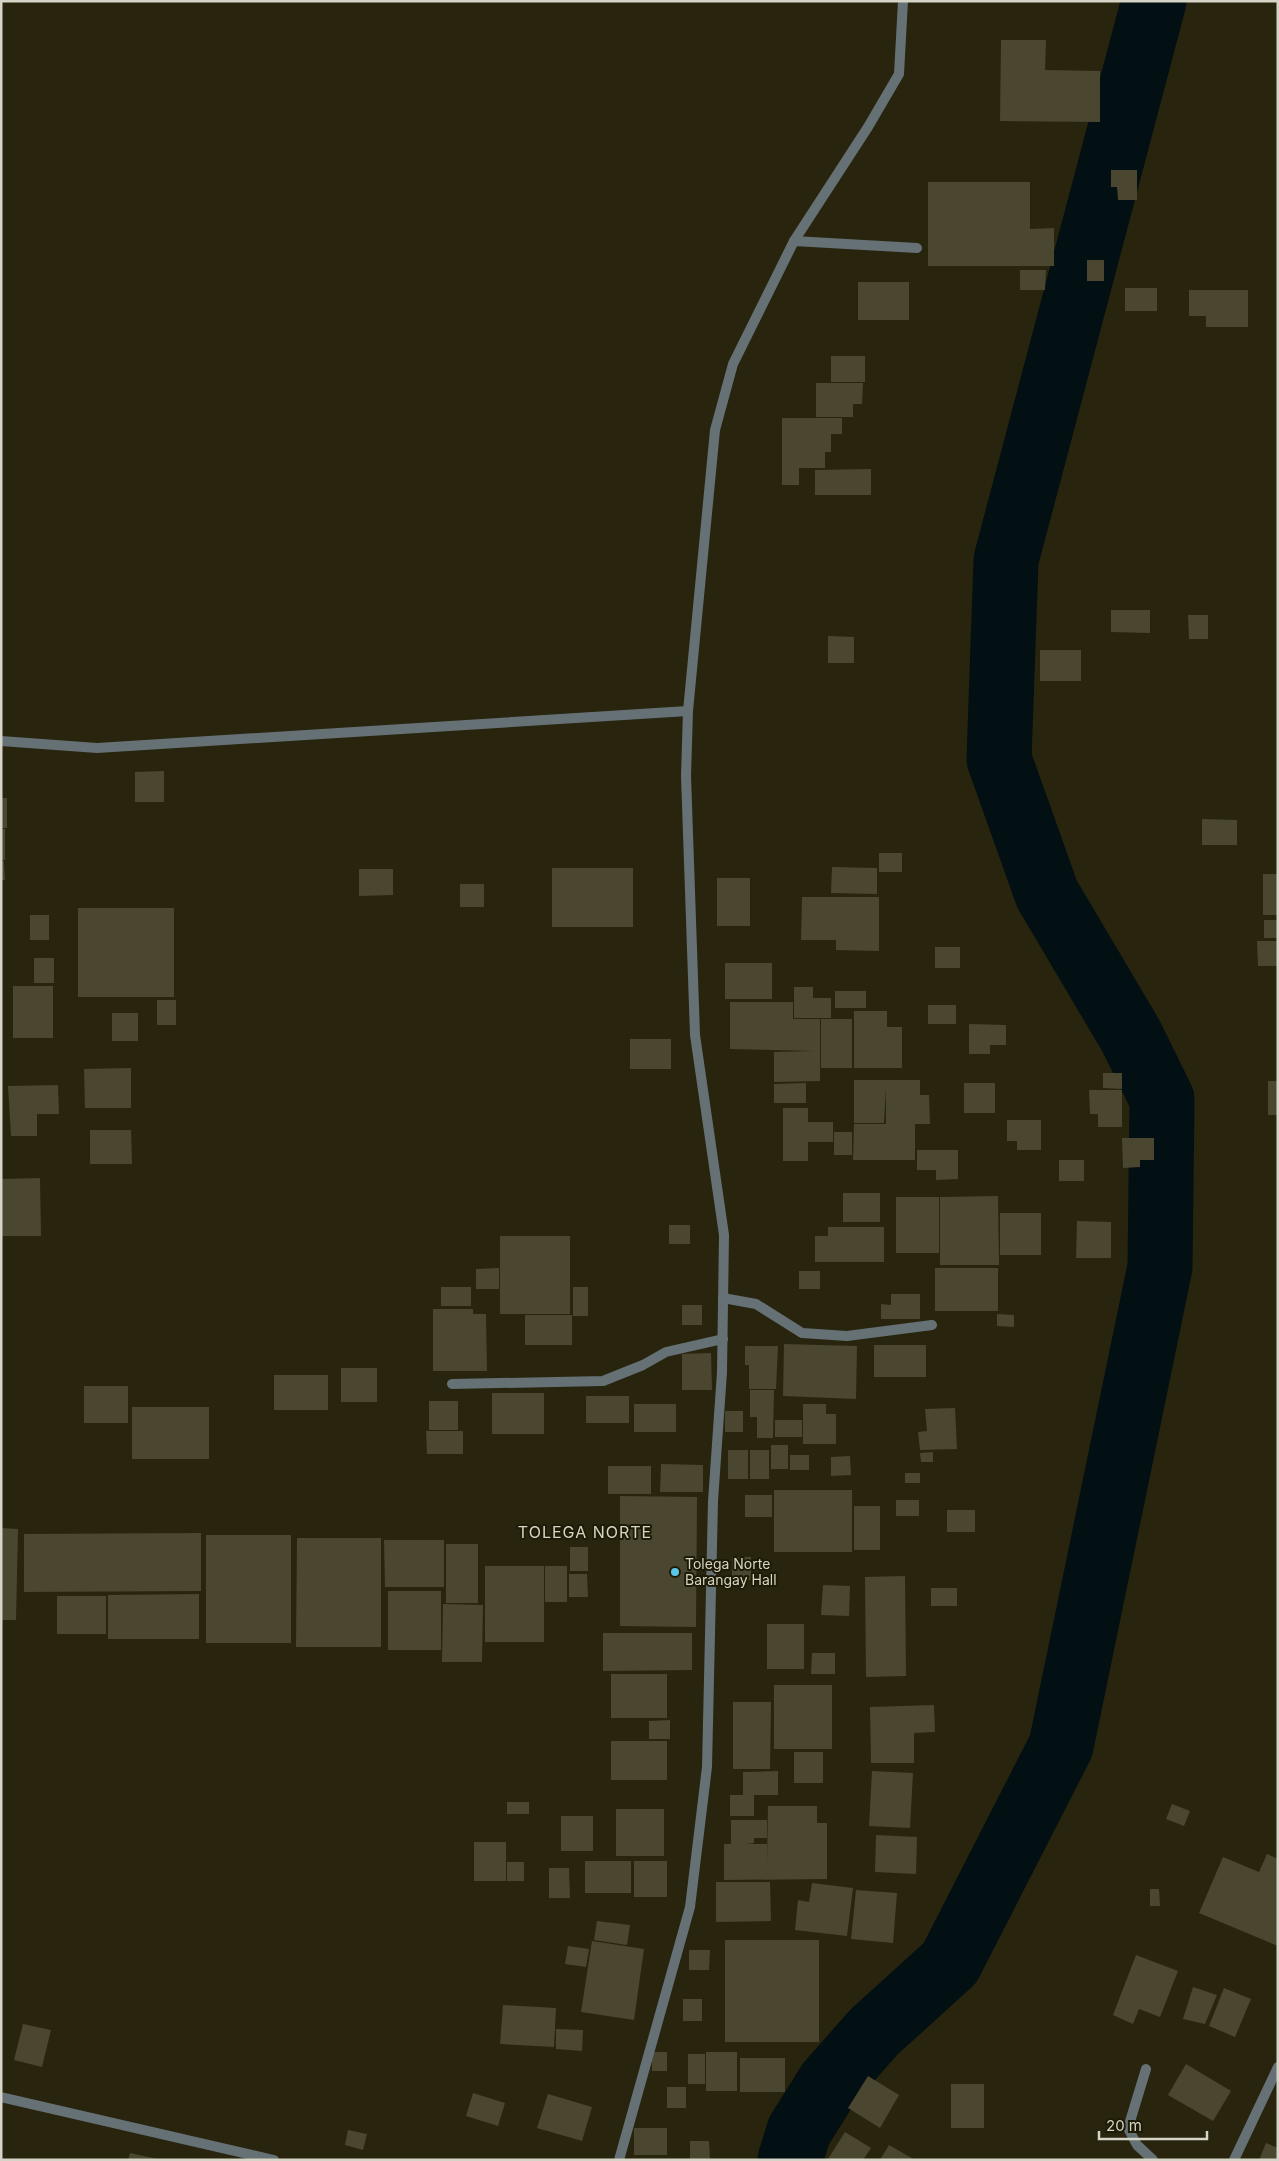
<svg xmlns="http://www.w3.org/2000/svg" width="1279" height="2161" font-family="Inter,sans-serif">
<rect width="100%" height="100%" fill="#28240e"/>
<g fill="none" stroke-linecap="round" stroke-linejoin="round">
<path stroke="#020f13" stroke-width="65" d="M790,2160L799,2131L829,2083L874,2032L950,1963L1061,1746L1160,1267L1162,1099L1131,1036L1047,894L999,759L1006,560L1154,1"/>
</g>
<g fill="#4a4630">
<path d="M1001,40H1046L1045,70L1100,71V122L1000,121Z"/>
<path d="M1111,170H1137V200H1118L1117,187H1111Z"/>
<path d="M928,182H1030V229L1054,228V266H928Z"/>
<rect x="1087" y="260" width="17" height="21"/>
<path d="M1020,270H1046L1045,290H1020Z"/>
<rect x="858" y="282" width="51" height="38"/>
<rect x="1125" y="288" width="32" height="23"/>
<path d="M1189,290H1248V327H1206V316H1189Z"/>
<rect x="831" y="356" width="34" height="26"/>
<path d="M816,383H863L862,404H853V417H816Z"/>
<path d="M782,418H842V434H831V452H825V468H799V485H782Z"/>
<path d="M871,469V495H815V470Z"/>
<path d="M1111,610H1150V633L1111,632Z"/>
<path d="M1188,615H1208V639H1189Z"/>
<path d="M828,636L854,637V663H828Z"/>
<rect x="1040" y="650" width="41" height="31"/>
<path d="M164,771V802H135V772Z"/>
<rect x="1" y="798" width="6" height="30"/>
<path d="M1202,819L1237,820V845H1202Z"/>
<rect x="1" y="829" width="4" height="31"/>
<rect x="879" y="853" width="23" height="19"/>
<path d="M1,861H4L5,880H1Z"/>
<path d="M832,867L877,868V894L831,893Z"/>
<rect x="552" y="868" width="81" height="59"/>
<path d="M359,869H393V895L359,896Z"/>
<rect x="1263" y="874" width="15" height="41"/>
<rect x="717" y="878" width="33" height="48"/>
<rect x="460" y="884" width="24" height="23"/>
<path d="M802,897H879V951L836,950V940H801Z"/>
<rect x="78" y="908" width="96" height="89"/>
<rect x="30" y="915" width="19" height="25"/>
<rect x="1264" y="920" width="14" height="18"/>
<path d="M1257,941H1278V966H1258Z"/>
<rect x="935" y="947" width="25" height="21"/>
<rect x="34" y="958" width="20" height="25"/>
<rect x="725" y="963" width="47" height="36"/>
<rect x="13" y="986" width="40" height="52"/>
<path d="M794,987H813V998H831V1018H794Z"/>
<rect x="835" y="991" width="31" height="17"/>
<rect x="157" y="1000" width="19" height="25"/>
<path d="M730,1002H793V1019H820V1081L774,1082V1052L813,1051L730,1049Z"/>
<rect x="928" y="1005" width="28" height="19"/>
<path d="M854,1011H887V1027H902V1068H854Z"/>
<rect x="112" y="1013" width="26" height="28"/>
<rect x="821" y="1019" width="31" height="49"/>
<path d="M969,1024L1006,1025V1045H990V1054H969Z"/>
<rect x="630" y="1039" width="41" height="30"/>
<path d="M131,1068V1108H85L84,1069Z"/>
<path d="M1103,1073H1122V1089L1103,1088Z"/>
<path d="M854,1080H920V1095H929L930,1124H915V1160H853L854,1124H886V1088L884,1123H854Z"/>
<rect x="1268" y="1081" width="10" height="34"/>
<path d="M806,1083V1103H774V1084Z"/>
<rect x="964" y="1083" width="31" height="30"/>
<path d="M58,1085L59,1114H37V1136H11L8,1086Z"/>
<path d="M1089,1090H1122V1127H1098V1114H1090Z"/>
<path d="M783,1108H808V1122H833V1142H808V1161H783Z"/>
<path d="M1007,1120H1041V1150H1017V1141H1007Z"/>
<path d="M90,1130H131L132,1164H90Z"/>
<rect x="834" y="1132" width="18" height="23"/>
<path d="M1122,1138H1154V1160H1140V1167L1123,1168Z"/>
<path d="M917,1150H958V1179L936,1180V1170H917Z"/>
<rect x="1059" y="1160" width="25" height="21"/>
<path d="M40,1178L41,1236H1V1179Z"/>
<rect x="843" y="1193" width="37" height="29"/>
<path d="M998,1196L999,1265H940V1197Z"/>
<rect x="896" y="1197" width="43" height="56"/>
<rect x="1000" y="1213" width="41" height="42"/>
<path d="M1077,1221L1111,1222V1258H1076Z"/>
<rect x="669" y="1225" width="21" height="19"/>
<path d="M828,1227H884V1262H815V1236H828Z"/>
<rect x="500" y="1236" width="70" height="78"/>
<path d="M499,1268V1289H476V1269Z"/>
<rect x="935" y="1268" width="63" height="43"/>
<rect x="799" y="1271" width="21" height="18"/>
<rect x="441" y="1287" width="30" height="19"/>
<rect x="573" y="1287" width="15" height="29"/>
<path d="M891,1294H920V1319H881V1304L891,1305Z"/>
<rect x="682" y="1305" width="20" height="20"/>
<path d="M433,1309H473V1314H486L487,1371H433Z"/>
<path d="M997,1314L1014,1315V1327L997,1326Z"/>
<rect x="525" y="1315" width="47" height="30"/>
<path d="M784,1344L857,1346L856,1399L783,1396Z"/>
<rect x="874" y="1345" width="52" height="32"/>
<path d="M745,1346H778L776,1389H749V1365H745Z"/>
<path d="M711,1353L712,1390H682V1354Z"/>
<rect x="341" y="1368" width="36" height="34"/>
<rect x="274" y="1375" width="54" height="35"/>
<rect x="84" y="1386" width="44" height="37"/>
<path d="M750,1390H774L773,1438H757V1417H750Z"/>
<rect x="492" y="1393" width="52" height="41"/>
<rect x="586" y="1396" width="43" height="27"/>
<rect x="429" y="1401" width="29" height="29"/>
<rect x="634" y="1404" width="42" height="28"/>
<path d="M803,1404H826V1414H836V1444H803Z"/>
<rect x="132" y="1407" width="77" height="52"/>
<path d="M955,1408L957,1449L920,1450L918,1432L927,1431L925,1409Z"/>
<rect x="725" y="1411" width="18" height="21"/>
<rect x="775" y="1420" width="27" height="17"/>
<path d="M426,1431H463V1454H427Z"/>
<rect x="771" y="1445" width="17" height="24"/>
<rect x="728" y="1450" width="20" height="29"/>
<rect x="750" y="1450" width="19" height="29"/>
<path d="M933,1452V1462H921L920,1453Z"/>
<rect x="790" y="1455" width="19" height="15"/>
<path d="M850,1456L851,1475L831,1476V1457Z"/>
<path d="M661,1464L703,1465V1492H660Z"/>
<rect x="608" y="1466" width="43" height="28"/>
<rect x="905" y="1473" width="15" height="10"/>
<rect x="774" y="1490" width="78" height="62"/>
<rect x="745" y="1495" width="27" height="22"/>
<path d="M620,1496L697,1497L696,1627L620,1626Z"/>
<rect x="896" y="1500" width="23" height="16"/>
<rect x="854" y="1506" width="26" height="44"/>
<rect x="947" y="1510" width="28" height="22"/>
<path d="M1,1528L18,1529L16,1620H1Z"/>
<path d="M201,1533V1591L24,1592V1534Z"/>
<rect x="206" y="1535" width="85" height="108"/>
<path d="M297,1538H381V1647H296Z"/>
<path d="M384,1540H444V1587H385Z"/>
<rect x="446" y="1544" width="32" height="59"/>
<rect x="570" y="1547" width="18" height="24"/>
<rect x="732" y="1557" width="19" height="23"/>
<rect x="485" y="1566" width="59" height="76"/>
<rect x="545" y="1566" width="22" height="36"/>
<path d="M569,1574H587L588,1597H569Z"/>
<path d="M905,1576L906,1676L866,1677L865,1577Z"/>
<path d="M823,1585L850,1586L849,1616L821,1615Z"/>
<rect x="931" y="1588" width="26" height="18"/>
<rect x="388" y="1591" width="53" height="59"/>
<path d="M199,1594V1639H108V1595Z"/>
<rect x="57" y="1596" width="49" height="38"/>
<path d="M443,1604L483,1605L482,1662H442Z"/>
<rect x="767" y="1624" width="37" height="45"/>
<path d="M603,1633H692V1670L603,1671Z"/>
<path d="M812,1653H835V1674H811Z"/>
<rect x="611" y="1674" width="56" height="44"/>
<rect x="774" y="1685" width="58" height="64"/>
<path d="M733,1702H771L770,1769H733Z"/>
<path d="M934,1705L935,1732L914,1733V1763H871L870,1707Z"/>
<path d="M670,1720V1739H649V1721Z"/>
<rect x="611" y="1741" width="56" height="39"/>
<rect x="794" y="1752" width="29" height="31"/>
<path d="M778,1771V1795H754V1816H730V1795H743V1772Z"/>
<path d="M872,1771L913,1773L910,1828L869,1826Z"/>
<rect x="507" y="1802" width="22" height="12"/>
<path d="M1172,1804L1190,1811L1184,1826L1166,1819Z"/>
<path d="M768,1806H817V1823H827V1879L724,1880V1844H731V1820H767V1838H754V1843L747,1844H767V1862Z"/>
<rect x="616" y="1809" width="48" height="47"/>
<rect x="561" y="1816" width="32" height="35"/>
<path d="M876,1835L917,1837L916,1874L875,1872Z"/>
<rect x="474" y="1842" width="32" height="39"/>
<path d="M1267,1854L1278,1859V1946L1199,1913L1223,1857L1259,1872Z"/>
<rect x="585" y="1861" width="46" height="32"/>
<rect x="634" y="1861" width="33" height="36"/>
<rect x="507" y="1862" width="17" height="19"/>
<path d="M549,1868H569L570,1898H549Z"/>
<path d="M716,1882H770L771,1921L716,1922Z"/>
<path d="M812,1883L853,1888L847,1936L795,1930L798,1900L809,1902Z"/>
<path d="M1150,1889H1159L1160,1906H1150Z"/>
<path d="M856,1890L897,1893L893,1943L851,1939Z"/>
<path d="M597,1921L630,1925L627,1945L594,1940Z"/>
<rect x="725" y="1940" width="94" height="102"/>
<path d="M592,1941L644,1949L634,2020L581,2012Z"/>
<path d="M568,1946L589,1949L586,1967L565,1964Z"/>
<path d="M689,1950H710L709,1970H689Z"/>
<path d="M1136,1955L1178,1971L1160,2017L1139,2009L1133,2024L1113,2015Z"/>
<path d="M1193,1987L1217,1995L1205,2024L1183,2019Z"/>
<path d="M1224,1988L1251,1999L1235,2037L1209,2026Z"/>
<rect x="683" y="1999" width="19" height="22"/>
<path d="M503,2005L556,2008L554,2047L500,2044Z"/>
<path d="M23,2024L51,2030L42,2067L14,2060Z"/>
<path d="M556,2029L583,2030L582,2051L556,2049Z"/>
<rect x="652" y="2052" width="15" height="19"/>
<rect x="706" y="2052" width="31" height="39"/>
<rect x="688" y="2054" width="17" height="30"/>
<rect x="740" y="2058" width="45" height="34"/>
<path d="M1186,2064L1231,2091L1213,2121L1168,2095Z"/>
<path d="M868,2076L899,2095L880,2128L848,2108Z"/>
<rect x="951" y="2084" width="33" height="44"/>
<rect x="667" y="2087" width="19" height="21"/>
<path d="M473,2093L505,2103L498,2126L466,2116Z"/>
<path d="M548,2094L592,2107L582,2141L537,2128Z"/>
<rect x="634" y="2128" width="33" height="27"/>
<path d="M348,2130L367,2134L363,2150L345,2145Z"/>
<path d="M845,2132L871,2148L863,2160L828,2159Z"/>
<path d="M690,2141H709L710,2160H690Z"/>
<path d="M1266,2143L1278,2148V2160H1259Z"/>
<path d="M889,2145L915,2160H880Z"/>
<path d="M130,2153L158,2159V2160H128Z"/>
</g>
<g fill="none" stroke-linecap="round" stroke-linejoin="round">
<g stroke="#657175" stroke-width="10">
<path d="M794,241L917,248"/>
<path d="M452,1384L603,1381L643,1365L666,1352L723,1339"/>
<path d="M1146,2069L1128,2128L1137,2145L1153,2160"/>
</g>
<g stroke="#657175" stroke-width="10">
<path d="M1,741L97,748L688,711"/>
<path d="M723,1298L756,1304L802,1333L847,1336L932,1325"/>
<path d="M1,2097L274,2160"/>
<path d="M1234,2160L1278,2067"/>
</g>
<path stroke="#657175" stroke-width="10" d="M619,2160L690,1907L707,1767L713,1501L722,1372L724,1235L695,1035L686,776L688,711L715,430L733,364L794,241L868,127L899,74L903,1"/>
</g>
<circle fill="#5bc7e7" stroke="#1e1b05" stroke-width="2" cx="675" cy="1572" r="5"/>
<g text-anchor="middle" stroke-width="4" stroke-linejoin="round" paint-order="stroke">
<g font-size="14" fill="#d6d4c7" stroke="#1e1b05" text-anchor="start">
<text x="685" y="1569">Tolega Norte<tspan x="685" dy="16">Barangay Hall</tspan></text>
</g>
<g font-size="16" letter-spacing="1" fill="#d6d4c7" stroke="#1e1b05">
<text x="585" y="1538">TOLEGA NORTE</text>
</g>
</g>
<rect width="1279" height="2161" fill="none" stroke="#d6d4c7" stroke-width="5"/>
<path d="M1099 2131v8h108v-8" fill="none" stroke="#d6d4c7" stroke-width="2.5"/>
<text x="1106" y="2131" font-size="15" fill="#d6d4c7" stroke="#1e1b05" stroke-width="4" paint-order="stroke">20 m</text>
</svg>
